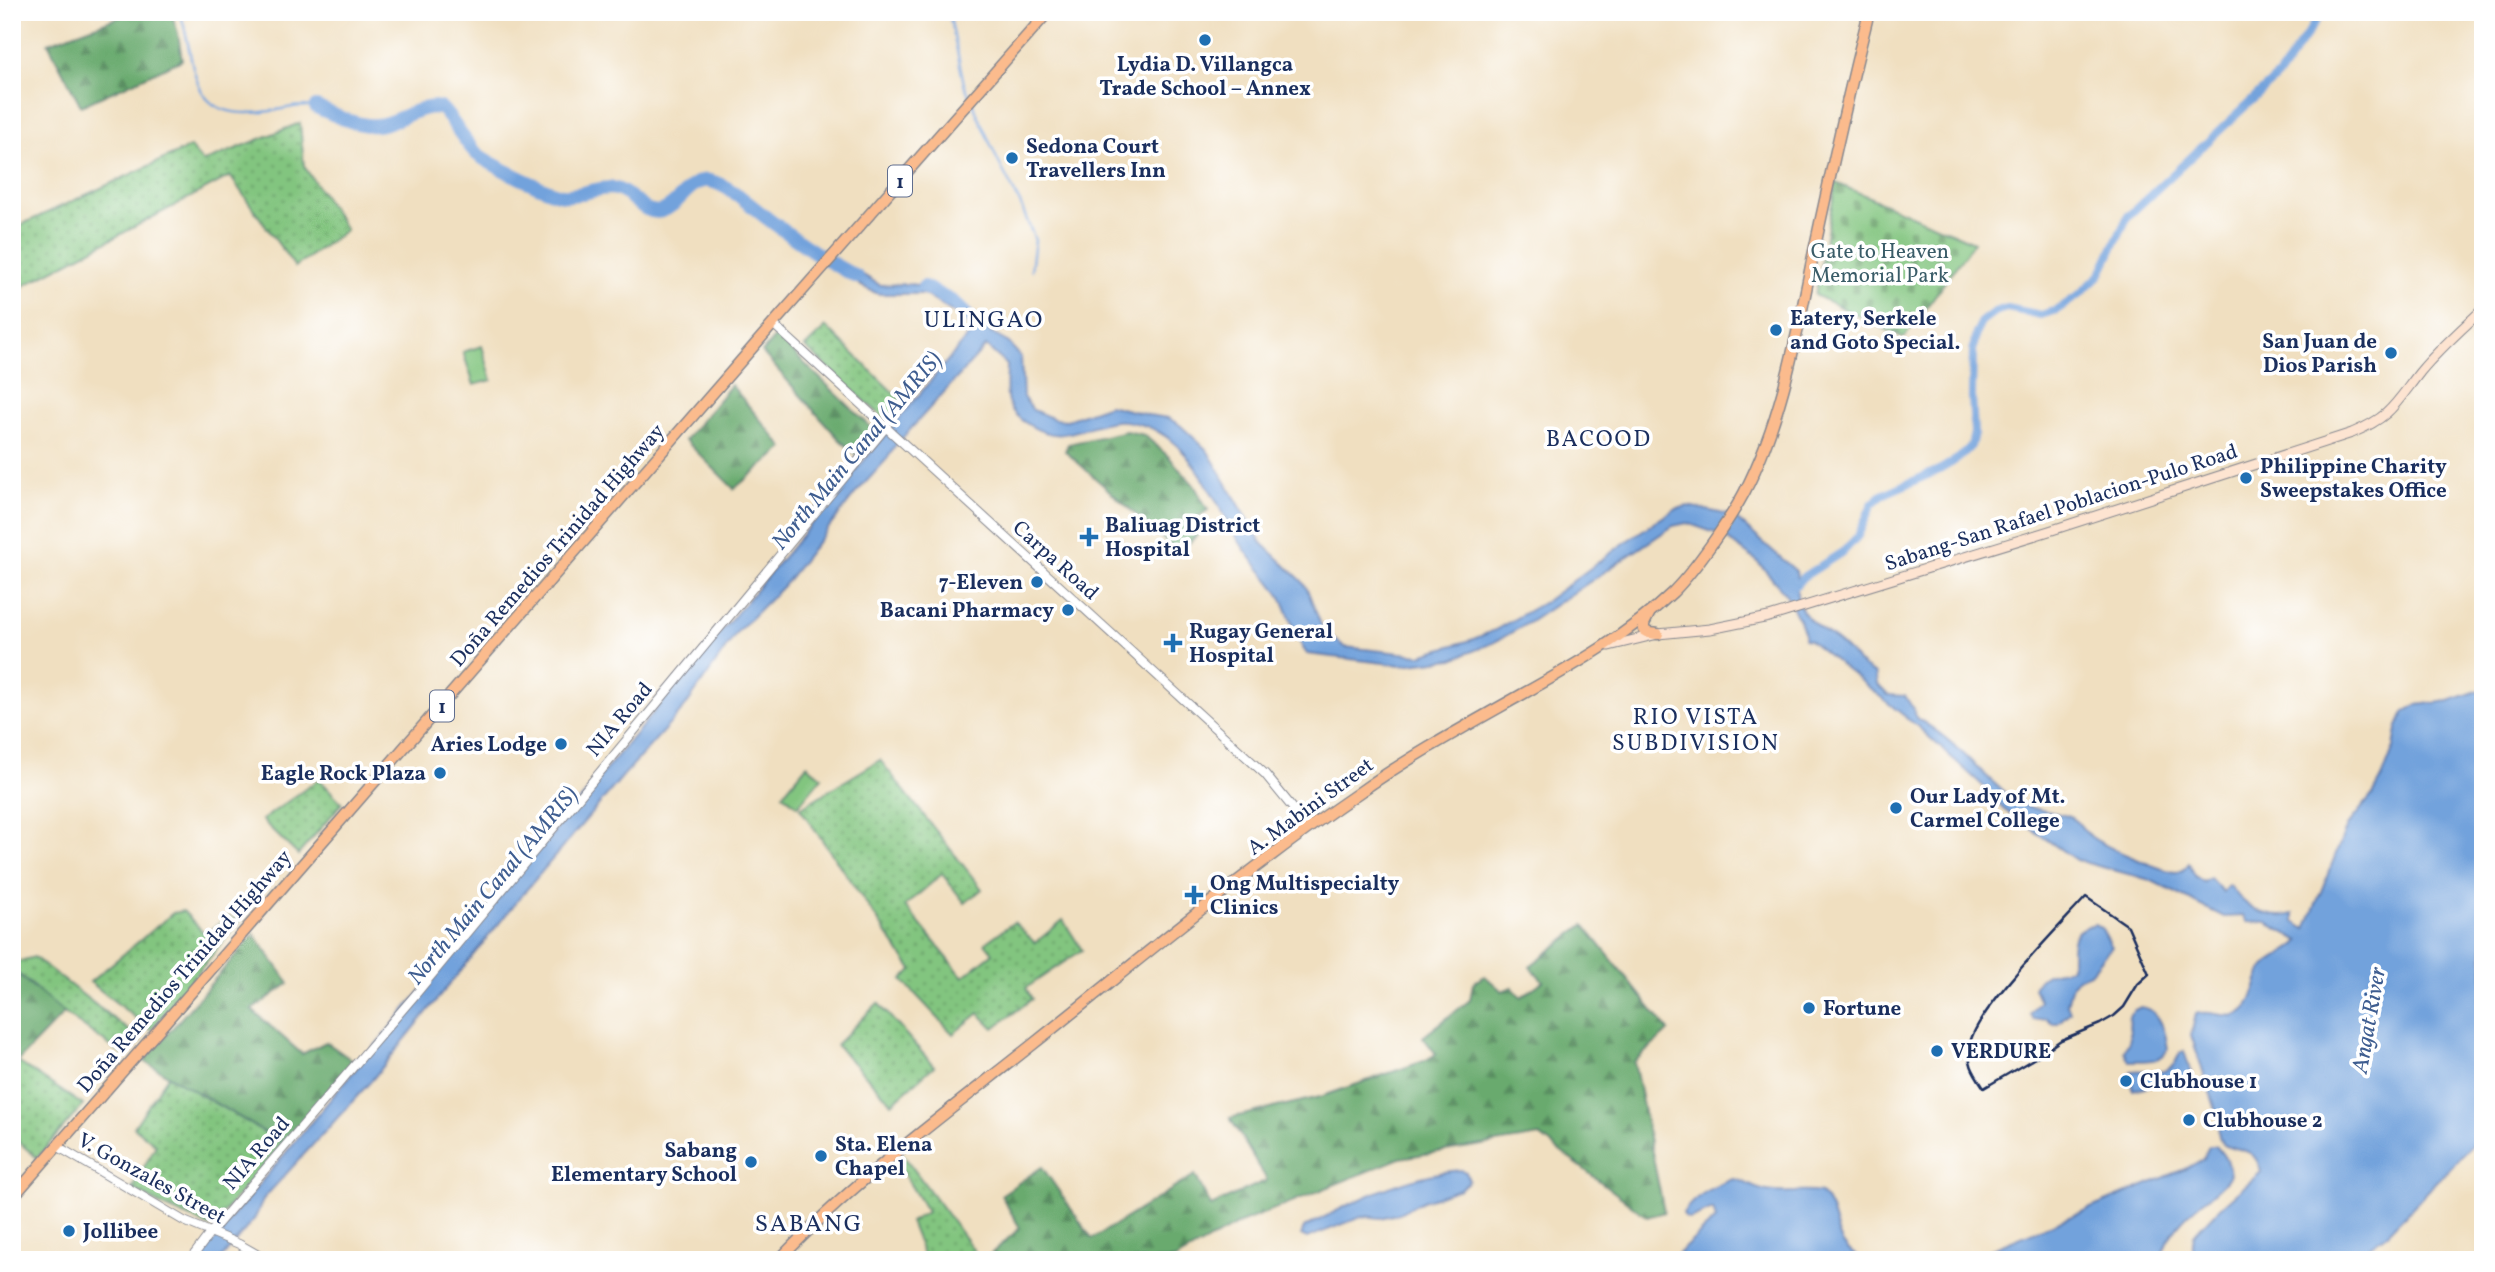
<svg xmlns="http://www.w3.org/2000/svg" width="2495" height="1272" font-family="Vollkorn,serif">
<defs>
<pattern id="grass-dots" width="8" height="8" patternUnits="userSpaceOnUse" patternTransform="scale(1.75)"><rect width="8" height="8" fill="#82c57f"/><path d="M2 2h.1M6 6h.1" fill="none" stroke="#6aa06b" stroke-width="1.8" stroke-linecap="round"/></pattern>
<pattern id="forest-firs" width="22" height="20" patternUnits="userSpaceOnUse" patternTransform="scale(1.75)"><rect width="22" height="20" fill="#69aa6e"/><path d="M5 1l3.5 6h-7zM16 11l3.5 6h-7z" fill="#568b5e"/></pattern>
<pattern id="cemetery-stones" width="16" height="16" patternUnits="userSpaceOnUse" patternTransform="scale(1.75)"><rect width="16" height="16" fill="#82c57f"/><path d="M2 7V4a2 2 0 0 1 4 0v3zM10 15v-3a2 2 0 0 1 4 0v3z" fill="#6aa06b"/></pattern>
</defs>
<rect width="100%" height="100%" fill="#fff"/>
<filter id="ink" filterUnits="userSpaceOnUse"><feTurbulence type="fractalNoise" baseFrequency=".0143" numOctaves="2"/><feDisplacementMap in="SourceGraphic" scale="14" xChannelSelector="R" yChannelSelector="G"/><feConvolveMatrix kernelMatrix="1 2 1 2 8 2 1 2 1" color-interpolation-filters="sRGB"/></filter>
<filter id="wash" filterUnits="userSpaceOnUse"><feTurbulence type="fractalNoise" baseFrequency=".00686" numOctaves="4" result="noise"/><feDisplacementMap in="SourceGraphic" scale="28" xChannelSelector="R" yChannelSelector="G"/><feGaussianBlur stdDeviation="1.57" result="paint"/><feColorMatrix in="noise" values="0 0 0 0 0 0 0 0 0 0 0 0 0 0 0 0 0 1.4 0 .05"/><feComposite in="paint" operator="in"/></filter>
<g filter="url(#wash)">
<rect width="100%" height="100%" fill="#f0dfc0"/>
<g fill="url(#grass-dots)" stroke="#4e7a6e" stroke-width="2">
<path d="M300,123L304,166L346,230L295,267L230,176L12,292V229L190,147L203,162Z"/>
<path d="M826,327L903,402L887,421L805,347Z"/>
<path d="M880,760L982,889L965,903L942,874L905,906L963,977L993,953L985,943L1014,922L1035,943L1063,920L1082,950L1026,988L1032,999L994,1028L979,1013L953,1034L902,980L912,970L800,808Z"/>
<path d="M319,779L342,803L298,855L262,820Z"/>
<path d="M183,911L206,935L228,916L236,920L237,912L243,917L151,1030L90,982L173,913Z"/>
<path d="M34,957L141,1040L126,1057L64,1013L16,972L12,976V959L17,962Z"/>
<path d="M878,1003L934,1066L892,1103L836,1045Z"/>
<path d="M12,1058L83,1105L37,1158L12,1136Z"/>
<path d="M168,1076L283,1143L211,1227L161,1205L132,1189L156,1145L134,1127Z"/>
<path d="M901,1152L981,1260H925L910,1222L927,1212L894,1158Z"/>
</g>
<g fill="url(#forest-firs)" stroke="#426c66" stroke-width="2">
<path d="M133,12H171L178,33L182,60L81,106L48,43Z"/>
<path d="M776,336L873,429L880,430L857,455L839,439L762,352Z"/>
<path d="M731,385L784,448L734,489L685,440Z"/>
<path d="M1126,431L1144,435L1169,457L1194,485L1208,510L1190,522L1199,533L1179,553L1065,451L1068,444Z"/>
<path d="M1584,925L1669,1031L1634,1062L1664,1212L1647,1217L1540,1136L1400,1158L1240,1223L1174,1260H984L1020,1228L1001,1195L1042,1167L1092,1239L1195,1175L1211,1206L1267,1180L1230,1118L1320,1097L1424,1061L1436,1054L1423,1037L1470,1000L1473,983L1485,976L1502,991L1512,987L1521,997L1543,981L1530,966Z"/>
<path d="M254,934L289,983L252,1010L302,1054L326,1042L353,1061L283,1143L144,1061Z"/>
<path d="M15,972L64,1013L17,1062L12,1058V976Z"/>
</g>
<path fill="url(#cemetery-stones)" stroke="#4e7a6e" stroke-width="2" d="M1836,183L1974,242L1904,338L1815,295Z"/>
<g fill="#82c57f" stroke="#4e7a6e" stroke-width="2">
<path d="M482,346L492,380L474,385L463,352Z"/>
<path d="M807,765L822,777L798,806L783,794Z"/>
</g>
<g fill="#72a2dc" stroke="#46689d" stroke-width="2">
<path d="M845,264L880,285L910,284L930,287L966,313L977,325L1009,343L1021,357L1023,397L1033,410L1054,419L1067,420L1109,405L1148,415L1168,418L1180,425L1207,450L1261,542L1302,581L1307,589L1323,630L1345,647L1420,655L1471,640L1495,630L1546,601L1631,538L1675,509L1689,506L1733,516L1796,571C1798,580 1797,585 1797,593C1797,616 1823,630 1838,642C1852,653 1857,665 1875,674L1877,684L1888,695L1905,696L1914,710L1916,718C1953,738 1978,771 2010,797C2030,812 2048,809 2070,817C2079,820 2082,830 2089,835C2102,846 2162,871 2176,872C2183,872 2186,867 2189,863L2195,876L2204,882L2210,878L2223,892L2228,885C2234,889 2235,893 2240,898C2254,912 2275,920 2294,914V922L2306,929L2347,826L2374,793L2382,778L2394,747L2397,729L2404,713L2416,705L2449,701L2483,689V998H2479V1042L2483,1044V1133L2388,1233L2351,1260H2202C2191,1254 2192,1246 2194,1235C2212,1212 2239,1192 2261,1172C2255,1146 2241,1152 2223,1144C2217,1136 2218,1131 2220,1122L2191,1035L2196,1014C2210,1009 2227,1020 2239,1014C2254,1007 2255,984 2262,971C2269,957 2290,953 2300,941L2267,923L2247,922L2243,916L2224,917L2150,880L2076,860L2003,809L1981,784L1917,726L1809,640L1804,639V631L1788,597L1757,561L1721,535L1687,523L1673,526L1530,622L1493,643L1453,659L1401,665L1307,654C1294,637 1291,616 1281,597C1271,580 1256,566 1245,550C1220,513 1198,452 1157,431C1146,425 1128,420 1116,421C1081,424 1065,447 1029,425C1020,420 1011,412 1008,402C1005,390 1007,377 1007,365L986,346L896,445L887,459L856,493L783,586L738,631L685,707L623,776L522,895L372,1080L264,1198L255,1218L220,1260H196L974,329L970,323L923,294H878L861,286L839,270Z"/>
<path d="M2095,924L2102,929L2112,947L2090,973L2078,978L2072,984L2067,1004L2070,1012L2058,1023H2052L2047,1018L2033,1020L2030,1014L2040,1001L2034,988C2042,969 2055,974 2071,968C2075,946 2064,931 2095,924Z"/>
<path d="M2141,1007C2161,1009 2166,1033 2168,1049C2161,1064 2143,1060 2129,1061L2124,1051C2125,1048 2128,1045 2129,1041C2134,1027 2119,1015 2141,1007Z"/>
<path d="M2184,1051L2191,1073L2179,1082L2152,1085L2133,1090L2131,1071C2152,1067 2167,1083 2180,1053Z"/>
<path d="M2209,1146H2216C2224,1155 2229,1163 2230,1175C2224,1185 2215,1191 2206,1199C2185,1216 2167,1233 2161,1260H1966L2187,1168L2203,1159Z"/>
<path d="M1461,1170L1466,1172L1469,1181L1460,1189L1423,1201L1397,1214L1380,1218L1364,1216L1307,1238L1301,1235L1304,1228C1354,1201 1404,1175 1461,1170Z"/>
<path d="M1733,1179C1744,1180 1749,1186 1759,1189C1779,1196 1801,1189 1821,1193C1843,1219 1828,1246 1866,1260H1671L1716,1219L1713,1209L1690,1219L1685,1218L1683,1213C1695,1195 1713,1187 1733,1179Z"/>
</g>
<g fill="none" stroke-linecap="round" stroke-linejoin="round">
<g stroke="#72a2dc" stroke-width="2.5">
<path d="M180,12C198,65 185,122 263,112C282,110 296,104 316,107"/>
<path d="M949,12L964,84L970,96"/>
<path d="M972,102L998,161L1020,203L1035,240L1031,270"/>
<path d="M986,330L993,325"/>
</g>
<path stroke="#72a2dc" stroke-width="8" d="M1793,589L1803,577L1844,551L1858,536L1872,504L1882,495L1941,469L1959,458L1971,446L1974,433L1972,396L1973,351L1976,333L1982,321L1994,312L2007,308L2041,315L2057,310L2079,295L2100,275L2128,216L2279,75L2322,12"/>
<g stroke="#72a2dc" stroke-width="14">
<path d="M316,107C333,114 357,127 376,125C398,124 419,103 441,108C455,122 463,141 477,154C488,163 550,194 563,195C581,197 599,185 616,189C632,193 643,216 662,211C679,206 691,177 710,181C731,186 751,206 768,219C796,240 825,261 857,277"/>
<path d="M924,287L953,302L975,323"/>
</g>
</g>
</g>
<g filter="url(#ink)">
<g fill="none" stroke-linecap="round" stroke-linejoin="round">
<g stroke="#86878f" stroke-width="10">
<g id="tertiary">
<path d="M773,324L1265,774L1309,828"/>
<path d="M57,1146L184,1221L239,1244L267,1260"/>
<path d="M190,1260L211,1232L416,994L887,426"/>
</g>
</g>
<g stroke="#86878f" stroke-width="11">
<path id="secondary" d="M1609,646L1658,634L1710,629L1769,617L2049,531L2352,433C2392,416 2395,404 2420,372C2439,349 2462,329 2483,309"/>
</g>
<g stroke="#86878f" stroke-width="13">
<g id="primary">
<path d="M1649,614L1644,624V630L1649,633L1658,634"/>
<path d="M779,1260C856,1179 945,1114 1032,1045C1139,960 1244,871 1357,794C1409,757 1466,726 1521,695C1575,665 1628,635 1673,592C1695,570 1729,521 1744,493C1783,418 1797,333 1814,251C1831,171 1849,91 1869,12"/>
</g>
</g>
<g stroke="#86878f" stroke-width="13">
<path id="trunk" d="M12,1198L773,324L1048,12"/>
</g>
<use href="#tertiary" stroke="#fff" stroke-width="8"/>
<use href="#secondary" stroke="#fde4d1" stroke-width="9"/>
<use href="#primary" stroke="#fbbb8d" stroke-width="10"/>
<use href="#trunk" stroke="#fbbb8d" stroke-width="10"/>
<path stroke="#1b2f5e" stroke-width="2.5" d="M2086,897L2128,926L2149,974L2138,984L2124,1007L2114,1016L2100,1024L2061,1040L2035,1058L1984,1088C1974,1073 1966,1062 1970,1043C1978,1008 2059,927 2086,897Z"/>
</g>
</g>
<g fill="#1f6fb2" stroke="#fff" stroke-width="2.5">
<circle cx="1205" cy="40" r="7"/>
<circle cx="1012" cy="158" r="7"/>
<circle cx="1776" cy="330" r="7"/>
<circle cx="2391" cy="353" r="7"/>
<circle cx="2246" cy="478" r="7"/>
<path d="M1085.5 526.5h7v7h7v7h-7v7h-7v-7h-7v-7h7z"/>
<circle cx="1037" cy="582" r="7"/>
<circle cx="1068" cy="610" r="7"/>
<path d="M1169.5 632.5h7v7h7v7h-7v7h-7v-7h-7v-7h7z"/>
<circle cx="561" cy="744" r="7"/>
<circle cx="440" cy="773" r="7"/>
<circle cx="1896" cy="808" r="7"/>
<path d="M1190.5 884.5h7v7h7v7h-7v7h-7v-7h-7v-7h7z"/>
<circle cx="1809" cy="1008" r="7"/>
<circle cx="1937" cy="1051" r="7"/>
<circle cx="2126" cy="1081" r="7"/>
<circle cx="2189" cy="1120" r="7"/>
<circle cx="821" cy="1156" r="7"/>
<circle cx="751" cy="1162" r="7"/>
<circle cx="69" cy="1231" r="7"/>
</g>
<g text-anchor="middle" stroke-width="7" stroke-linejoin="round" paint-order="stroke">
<g fill="#fff" stroke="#5f6d8e" stroke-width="2">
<rect x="888" y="165.5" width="24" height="31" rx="5"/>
<rect x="430" y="690.5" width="24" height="31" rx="5"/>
</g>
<g font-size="19" font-weight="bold" fill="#1b2f5e">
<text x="900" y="188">1</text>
<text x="442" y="713">1</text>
</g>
<g font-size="21" font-weight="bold" fill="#1b2f5e" stroke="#fff" text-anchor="start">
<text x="1205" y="71" text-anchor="middle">Lydia D. Villangca<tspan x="1205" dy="24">Trade School – Annex</tspan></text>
<text x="1026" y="153">Sedona Court<tspan x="1026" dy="24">Travellers Inn</tspan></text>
<text x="1790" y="325">Eatery, Serkele<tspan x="1790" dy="24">and Goto Special.</tspan></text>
<text x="2377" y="348" text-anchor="end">San Juan de<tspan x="2377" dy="24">Dios Parish</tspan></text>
<text x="2260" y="473">Philippine Charity<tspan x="2260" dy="24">Sweepstakes Office</tspan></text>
<text x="1105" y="532">Baliuag District<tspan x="1105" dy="24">Hospital</tspan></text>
<text x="1023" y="589" text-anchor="end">7-Eleven</text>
<text x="1054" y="617" text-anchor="end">Bacani Pharmacy</text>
<text x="1189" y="638">Rugay General<tspan x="1189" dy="24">Hospital</tspan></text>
<text x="547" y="751" text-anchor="end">Aries Lodge</text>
<text x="426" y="780" text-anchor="end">Eagle Rock Plaza</text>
<text x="1910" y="803">Our Lady of Mt.<tspan x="1910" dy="24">Carmel College</tspan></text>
<text x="1210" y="890">Ong Multispecialty<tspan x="1210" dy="24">Clinics</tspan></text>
<text x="1823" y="1015">Fortune</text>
<text x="1951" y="1058">VERDURE</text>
<text x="2140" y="1088">Clubhouse 1</text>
<text x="2203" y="1127">Clubhouse 2</text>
<text x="835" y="1151">Sta. Elena<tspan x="835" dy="24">Chapel</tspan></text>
<text x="737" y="1157" text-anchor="end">Sabang<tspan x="737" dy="24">Elementary School</tspan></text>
<text x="83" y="1238">Jollibee</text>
</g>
<g font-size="21" fill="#3a5c68" stroke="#fff">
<text x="1880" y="258">Gate to Heaven<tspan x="1880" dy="24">Memorial Park</tspan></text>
</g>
<g font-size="21" fill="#1b2f5e" stroke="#fff">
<text transform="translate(2061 507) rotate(-18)" y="7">Sabang-San Rafael Poblacion-Pulo Road</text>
<text transform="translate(557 545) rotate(-49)" y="7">Doña Remedios Trinidad Highway</text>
<text transform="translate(1056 560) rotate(42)" y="7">Carpa Road</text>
<text transform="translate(619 719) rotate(-50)" y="7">NIA Road</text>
<text transform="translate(1310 806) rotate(-36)" y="7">A. Mabini Street</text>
<text transform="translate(184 971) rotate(-49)" y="7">Doña Remedios Trinidad Highway</text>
<text transform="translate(256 1153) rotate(-49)" y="7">NIA Road</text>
<text transform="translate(152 1178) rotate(29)" y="7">V. Gonzales Street</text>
</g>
<g font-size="23" letter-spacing="2" fill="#1b2f5e" stroke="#fff">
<text x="1599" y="446">BACOOD</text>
<text x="1696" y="724">RIO VISTA<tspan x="1696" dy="26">SUBDIVISION</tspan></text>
</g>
<g font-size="23" font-style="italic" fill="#3e5d90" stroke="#fff">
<text transform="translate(856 450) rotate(-50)" y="8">North Main Canal (AMRIS)</text>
<text transform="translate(492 885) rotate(-50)" y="8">North Main Canal (AMRIS)</text>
<text transform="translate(2368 1020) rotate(-80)" y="8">Angat River</text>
</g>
<g font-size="24" letter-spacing="2" fill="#1b2f5e" stroke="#fff">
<text x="984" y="327">ULINGAO</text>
<text x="809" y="1231">SABANG</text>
</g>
</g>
<rect width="2495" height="1272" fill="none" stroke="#fff" stroke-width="42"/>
</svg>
